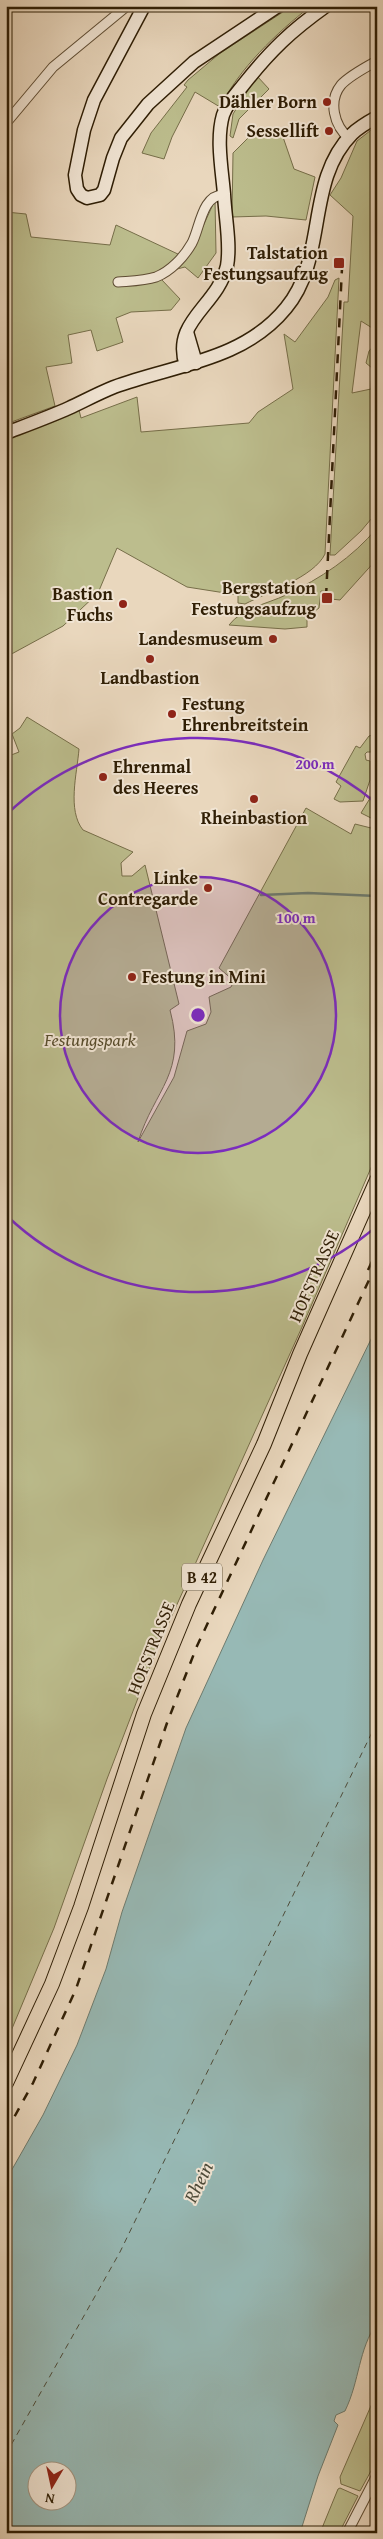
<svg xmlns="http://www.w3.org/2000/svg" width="383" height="2539" font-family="'Gentium Book Plus',serif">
<rect width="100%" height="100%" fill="#e9d7bd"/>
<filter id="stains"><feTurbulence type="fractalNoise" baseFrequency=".004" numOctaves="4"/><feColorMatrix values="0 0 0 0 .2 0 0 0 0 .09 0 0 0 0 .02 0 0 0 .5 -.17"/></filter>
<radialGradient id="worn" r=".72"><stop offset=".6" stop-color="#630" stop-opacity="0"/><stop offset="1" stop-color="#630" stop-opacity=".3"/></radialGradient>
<g fill="#bcbd8d" stroke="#766e49">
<path d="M292,6H311C276,33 239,69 220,107L195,92L172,137L164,159L142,153L151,133L187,87L184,85L188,80L219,54Z"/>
<path d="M257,76L269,89L239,119L233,138L230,136L233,114Z"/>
<path d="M259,127L283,137L294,169L315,177L306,220L266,216L232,217L233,153Z"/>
<path d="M375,127L377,133V331L361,321L352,393L371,389L372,368L366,363L369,351L377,342V512L361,531L335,555H330L344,302H348L353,216L330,195L341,178L357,141Z"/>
<path d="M215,200L216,253L198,278L185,267L173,270L194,246Z"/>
<path d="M6,212L26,214L31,237L110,245L116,225L180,255L161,279L180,299L171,310L131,312L116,318L123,342L97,351L91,330L68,335L72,363L46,367L55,406L6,424Z"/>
<path d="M339,278L325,554C314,577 268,592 245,604L238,603V595L187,587L117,548L98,593L63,626L6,657V440L79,410L81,418L137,397L141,432L249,423L258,412L293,389L284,334L295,342L328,297L335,280Z"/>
<path d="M377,528V559L340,600L331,599V592L321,591L319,608L307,617V627L285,629L229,625C242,608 267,604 286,595C321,578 352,558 377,528Z"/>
<path d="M27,717L79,749C77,774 67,810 83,830L133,852L121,863L122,876H132L145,865L179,1004L170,1010C187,1074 155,1088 138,1142L174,1077L187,1031L206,1024L211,1012L209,997L231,987L234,981L219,968L306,808L351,834L355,824L371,828L373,819L361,813L372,795L375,781L377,731V1154L302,1327L156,1651L107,1779L54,1928L6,2043V757L19,752L12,734L20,728Z"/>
<path d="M372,735L371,752H367L365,754L366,760L370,761V780L363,801L340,802L334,799L341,786L336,782L356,746L360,748L369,736Z"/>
<path d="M377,2392V2460L360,2491L341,2484L340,2477Z"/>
<path d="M340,2488L358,2496L339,2533H320L338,2489Z"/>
</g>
<path fill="#97b9b5" stroke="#6d7b6f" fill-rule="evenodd" d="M377,1327V2323C358,2350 360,2380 345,2411L336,2415L334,2421L338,2425L318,2476L300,2533H6V2180L43,2115L77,2045L106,1969L122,1912L186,1728L263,1560ZM38,2472H68V2502H38Z"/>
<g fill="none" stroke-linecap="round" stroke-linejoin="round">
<path stroke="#6d7b6f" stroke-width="2.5" d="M261,895L308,893L377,896"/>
<path stroke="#4e4c3a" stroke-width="1" stroke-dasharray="6 5" stroke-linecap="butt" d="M6,2454L120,2252L377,1722"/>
<g stroke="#5e4c33" stroke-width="11">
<g id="street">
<path d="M6,123L53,67L127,6"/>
<path d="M349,138C334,126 328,101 341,85C349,76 366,67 377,61"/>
<path d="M118,282C130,281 144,281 156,277C171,271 184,257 192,243C200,228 202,194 224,195"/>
<path d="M347,2533L377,2475"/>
</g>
</g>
<g stroke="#2f1e05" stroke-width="15">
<g id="secondary">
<path d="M144,6L94,100L84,130L75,175L77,189L81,195L87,198L100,195L104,190L113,158L121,138L148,104L194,62L278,6"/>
<path d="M187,332L196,363"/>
<path d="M186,366C171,321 217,307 227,266C231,244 225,217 224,194C222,170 216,139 223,115C227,103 237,93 244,84C271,50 291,31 326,6"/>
<path d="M6,433C27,425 49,417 69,408C84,401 99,393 114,387C173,365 243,361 286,308C328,258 305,181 352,134C359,127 368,122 377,117"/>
</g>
</g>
<g stroke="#2f1e05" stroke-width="16">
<path id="primary" d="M6,2083L52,1984L81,1907L144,1714L189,1604L264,1444L300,1354L377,1180"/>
</g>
<use href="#street" stroke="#f1e5d4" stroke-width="9"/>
<use href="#secondary" stroke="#f1e5d4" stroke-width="12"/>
<use href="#primary" stroke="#e9d7bd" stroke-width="14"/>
<g stroke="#2f1e05" stroke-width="2.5" stroke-dasharray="9 9" stroke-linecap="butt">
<path d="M326,597L342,268"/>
<path d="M368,1270L377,1251"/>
<path d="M6,2132L33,2083L76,1989L167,1723L197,1646L377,1263"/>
</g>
</g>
<circle cx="198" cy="1015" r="138" fill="#7b2cbf" fill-opacity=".12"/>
<g fill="none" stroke="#7b2cbf" stroke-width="2.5">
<circle cx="198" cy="1015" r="138"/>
<path d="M376 1227A277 277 0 0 1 7 1216M7 814A277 277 0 0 1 376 803"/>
</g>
<g fill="#8f2418" stroke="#f1e5d4" stroke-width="2">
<circle cx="327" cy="102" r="5"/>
<circle cx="329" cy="131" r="5"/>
<rect x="333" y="257" width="12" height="12" rx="2.5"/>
<rect x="321" y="592" width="12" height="12" rx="2.5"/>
<circle cx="123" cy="604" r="5"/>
<circle cx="273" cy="639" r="5"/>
<circle cx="150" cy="659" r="5"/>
<circle cx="172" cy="714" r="5"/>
<circle cx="103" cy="777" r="5"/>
<circle cx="254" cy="799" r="5"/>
<circle cx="208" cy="888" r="5"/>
<circle cx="132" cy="977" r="5"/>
</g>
<g text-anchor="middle" stroke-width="4" stroke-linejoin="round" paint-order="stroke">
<rect fill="#f1e5d4" stroke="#695a43" stroke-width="1" x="182" y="1563.5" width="40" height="27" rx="4"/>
<g font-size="16" font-weight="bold" fill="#2f1e05">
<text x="202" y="1583">B 42</text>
</g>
<g font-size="18" font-weight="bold" fill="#2f1e05" stroke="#f1e5d4" text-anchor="end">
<text x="317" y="108">Dähler Born</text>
<text x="319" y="137">Sessellift</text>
<text x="328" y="259">Talstation<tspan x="328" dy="21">Festungsaufzug</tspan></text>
<text x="316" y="594">Bergstation<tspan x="316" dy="21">Festungsaufzug</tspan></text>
<text x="113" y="600">Bastion<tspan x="113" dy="21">Fuchs</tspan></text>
<text x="263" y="645">Landesmuseum</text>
<text x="150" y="684" text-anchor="middle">Landbastion</text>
<text x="182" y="710" text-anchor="start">Festung<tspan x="182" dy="21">Ehrenbreitstein</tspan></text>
<text x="113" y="773" text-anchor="start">Ehrenmal<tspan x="113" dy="21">des Heeres</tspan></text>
<text x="254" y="824" text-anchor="middle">Rheinbastion</text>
<text x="198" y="884">Linke<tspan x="198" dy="21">Contregarde</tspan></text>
<text x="142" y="983" text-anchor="start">Festung in Mini</text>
</g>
<g font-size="18" font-style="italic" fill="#594e2e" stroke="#f1e5d4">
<text x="90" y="1046">Festungspark</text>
</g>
<g font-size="18" fill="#2f1e05" stroke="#f1e5d4">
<text transform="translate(314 1276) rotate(-66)" y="6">HOFSTRASSE</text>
<text transform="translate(151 1648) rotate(-68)" y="6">HOFSTRASSE</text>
</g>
<g font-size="19" font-style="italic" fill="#4e4c3a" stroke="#f1e5d4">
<text transform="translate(198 2182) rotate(-64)" y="7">Rhein</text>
</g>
</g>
<circle cx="198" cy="1015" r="8" fill="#7b2cbf" stroke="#f1e5d4" stroke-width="2.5"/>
<g font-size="15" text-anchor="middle" font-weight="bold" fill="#7b2cbf" stroke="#f1e5d4" stroke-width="4" stroke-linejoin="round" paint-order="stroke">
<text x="315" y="769">200 m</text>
<text x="296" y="923">100 m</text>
</g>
<rect width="383" height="2539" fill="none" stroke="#e9d7bd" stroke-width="25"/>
<rect x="8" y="8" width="368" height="2524" fill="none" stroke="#2f1e05" stroke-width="2.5"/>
<rect x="12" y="12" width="358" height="2514" fill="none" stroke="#2f1e05"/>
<g transform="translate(52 2486) rotate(189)"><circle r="24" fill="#f1e5d4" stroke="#a39581"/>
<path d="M0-4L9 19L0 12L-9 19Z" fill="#8f2418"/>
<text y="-8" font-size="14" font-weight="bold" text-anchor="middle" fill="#2f1e05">N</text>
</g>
<rect width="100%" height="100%" filter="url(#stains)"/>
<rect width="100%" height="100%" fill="url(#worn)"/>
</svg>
